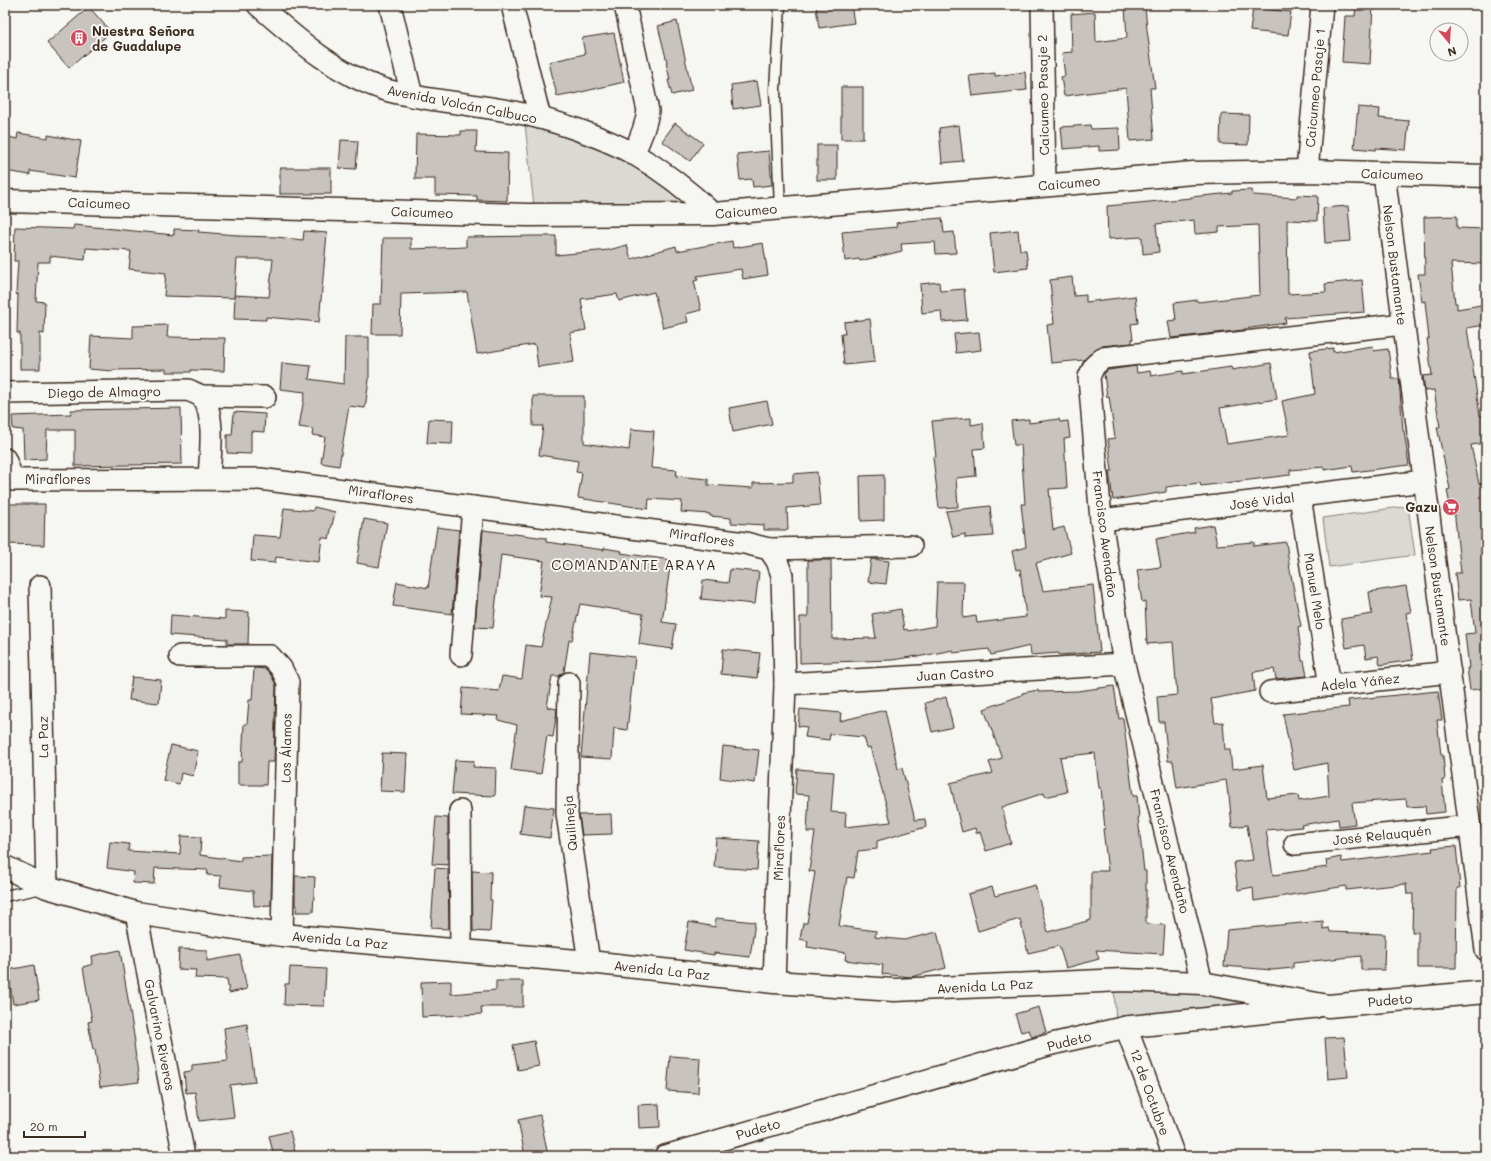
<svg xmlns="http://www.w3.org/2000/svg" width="1491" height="1161" font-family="Mali,sans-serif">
<rect width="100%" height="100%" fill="#f6f6f2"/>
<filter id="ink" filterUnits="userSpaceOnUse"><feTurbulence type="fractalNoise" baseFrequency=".025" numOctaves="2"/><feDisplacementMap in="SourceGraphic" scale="8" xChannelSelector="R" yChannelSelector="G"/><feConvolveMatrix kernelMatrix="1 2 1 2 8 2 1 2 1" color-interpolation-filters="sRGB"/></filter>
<g filter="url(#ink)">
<g fill="#dad9d3" stroke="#8a8278">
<path d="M525,124L585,144L629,161L680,197L692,208L534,207Z"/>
<path d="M1408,506L1415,555L1329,567L1323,518Z"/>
<path d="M1114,986L1203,987L1293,1005L1116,1025Z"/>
</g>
<g fill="#c8c3be" stroke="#3b2a1e">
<path d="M827,5H851L854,23L819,28L816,7Z"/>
<path d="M1145,5L1147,30L1155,88H1150L1154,139L1130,141L1126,88L1064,96L1061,77L1065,76L1062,53L1072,52L1071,14L1095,12L1096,42L1127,38L1125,6Z"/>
<path d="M1356,5H1373L1370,64L1342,62L1345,16H1355Z"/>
<path d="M89,7L111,32L69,68L47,43Z"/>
<path d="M1253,8L1291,12L1288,35L1250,31Z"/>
<path d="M677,21L692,90L672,95L668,80H670L666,62H667L658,26Z"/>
<path d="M614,33L624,82L573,94V93L557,96L549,62L585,54L582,38Z"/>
<path d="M1025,72L1027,90L972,96L969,76L995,73V76Z"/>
<path d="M757,81L761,105L733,109L731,85Z"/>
<rect x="841" y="87" width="22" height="52"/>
<path d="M1358,107L1380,109L1379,118L1409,121L1406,150L1376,148V150L1354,148Z"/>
<path d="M1221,114L1249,115L1248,145L1220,144Z"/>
<path d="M675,123L703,143L690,161L662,141Z"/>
<path d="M959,125L963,161L942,163L939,128Z"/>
<path d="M1090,125L1091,129L1119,128L1120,150L1099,151V146L1063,149L1061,127Z"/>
<path d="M461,131H477L476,152L508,153L507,201L477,200V196L435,195V179H415L416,134L461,135Z"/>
<path d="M18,133L48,138V135L81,141L75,178L30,171V175L5,171V160L9,137L17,139Z"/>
<path d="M341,140L358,141L356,169L339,168Z"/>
<rect x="817" y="145" width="20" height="35"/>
<path d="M769,151L772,185L753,187L752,179L740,180L737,154Z"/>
<rect x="280" y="168" width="51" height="26"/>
<path d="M1252,190L1253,195L1297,198V195L1318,196L1317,221L1287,220L1288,294L1326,292L1325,284L1362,280L1365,312L1285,318L1286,323L1244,329V330L1171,338L1168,321L1176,320L1174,303L1197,300L1198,302L1260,295L1258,225L1219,227V232L1195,234L1194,220L1156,224L1159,252L1143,254L1142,237L1108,239L1107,206L1191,198V197L1232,193V191Z"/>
<path d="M1348,206L1351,241L1325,243L1323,208Z"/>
<path d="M1457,216V228L1486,229V264L1451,263L1455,303H1457V309L1481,305L1485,325L1467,328L1480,416L1486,415V443L1471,445L1479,484L1482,483L1486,503V688L1470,690L1467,668H1469L1465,634L1475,633L1471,599L1458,600L1455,573H1461L1454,509L1451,510L1447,490L1450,489L1437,427H1440L1434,390L1425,391L1423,376L1432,375L1427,339H1429L1425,301L1422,302L1418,274H1425L1424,217Z"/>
<path d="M942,218L944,233L954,232L956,253L936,254L935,242L901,244L902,251L860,261L859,259L845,261L842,232L897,227L896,223L906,221Z"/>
<path d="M74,225L174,235V229L199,230L198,232L238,235V236L276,237L303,240L304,231L327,233L319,322L266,317V320L234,319L235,295L269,297L273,259H237L234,298L164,296L166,273L129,269L131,251L86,248L85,260L50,256V262H38L36,301L45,302L44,334L40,333V369H20V333H17L18,295L16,294L18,261H14L15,227L73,229Z"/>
<path d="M1018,230L1020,250H1026L1028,268L994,272L990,233Z"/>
<path d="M536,236H556V255L609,250L627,245L631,259L676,246L677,251L732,241L733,248L763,243L768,275L743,279L741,269L697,276L698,280L694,281L701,310L686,314L688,322L663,328L654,292L619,301L617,294L581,299L586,330L570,333L574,362L538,367L535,344L477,354L467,292L401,294L400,334H372L373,304H381L383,238H411V249L466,247V237Z"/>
<path d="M1072,277L1074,296L1086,295V302L1135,296L1138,323L1131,324L1133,339H1132V343L1101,346L1095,349L1084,360L1051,363L1047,325L1054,324L1050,280Z"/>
<path d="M939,282L940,291L964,289L967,320L942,322L941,311L922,313L920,284Z"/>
<path d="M870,319L875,362L844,365L841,334H845L844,322Z"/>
<path d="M168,325L167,337L225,338L224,371L191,370V372H166V369L113,370V371L89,369L91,336L133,338V326Z"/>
<path d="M979,332L981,350L956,353L954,334Z"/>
<path d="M345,337H369V380L365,408L349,406L339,466L321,463L325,437L312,435L313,429L299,427L305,392L280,389L282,363L311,366L309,379L344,384Z"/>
<path d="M1373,346L1374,351L1388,349L1392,379H1399L1403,431H1404L1409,465L1353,472L1352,466L1324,470V467L1290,470V475L1201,486L1200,483L1166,487V492L1113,500L1109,471H1112L1108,439L1115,438L1109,396L1107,397L1104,374L1108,370L1136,366L1137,373L1150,371L1151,376L1183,371V374L1231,367L1232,370L1271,363L1277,399L1220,408L1227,444L1289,435L1282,401L1315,394L1310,351L1333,348V352Z"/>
<path d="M533,396H584V443L629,450L631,429L654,431L651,468L677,470L676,476L708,479V485L753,488V483L793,482V474L817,472L820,505L787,508L788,530H764V525L731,523V518L710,516V514L681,512L682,501L649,499L648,509L578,498L582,473L576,472L578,461L539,455L543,426H533Z"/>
<path d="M767,401L772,424L733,432L729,408Z"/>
<path d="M181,408L182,464L75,466V430H47L46,459L24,460L23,430L13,429L12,416L71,414V410Z"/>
<path d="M234,412L265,414L264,432L251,431V454L227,453V435H232Z"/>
<path d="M971,418V425L983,423L985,448L974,449L976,476L956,478L958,507L939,508L933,457H936L932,421Z"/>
<path d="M429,419L453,420L452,444L427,443Z"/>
<path d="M1029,419V423L1059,419L1060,422L1068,421L1070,438L1064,439L1067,488L1049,489L1053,530L1064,527L1071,553L1036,563L1043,591L1093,585L1100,652L1059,655V653L1031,655L1030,646L991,655L989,649L953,653V650L917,657V656L892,660L800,663V617H808V560H831L832,639L876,638L872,614L901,609L904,630L907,629L908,631L935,626L937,582H964L963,618L976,616L977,623L1026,617L1020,569L1016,570L1012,551L1026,547L1021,504H1025L1021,445H1014L1011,421Z"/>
<path d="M884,475V520L861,521L860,476Z"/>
<path d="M5,504H45L44,545L5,544Z"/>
<path d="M990,506L993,536L965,538V534L953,537L946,511Z"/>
<path d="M314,507L335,512L329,539L322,537L319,562L276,557L275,563L251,561L253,535L280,537L284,508L313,511Z"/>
<path d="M364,519L387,523L379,567L357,563Z"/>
<path d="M1213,525L1217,545L1254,542V546L1286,542L1290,570L1301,626L1298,627L1302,661H1304L1307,676L1276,679L1274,669L1253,672L1255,691L1211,699L1215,723L1223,722L1225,750H1230L1232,769L1263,765L1267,798L1298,795L1299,801L1329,796L1327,763L1294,770L1283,714L1349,707L1348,700L1438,691L1442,720H1437L1441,755H1443L1445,780H1442L1445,812L1426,814L1425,806L1407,807L1406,799L1352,803L1355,824L1339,826L1338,819L1301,825L1302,827L1266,830L1273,875L1327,867L1326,860L1341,857L1342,862L1433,851L1432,848L1456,846L1460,888H1457L1456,968H1418V932H1412L1413,894H1407L1406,884L1346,890V886L1254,901L1253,887L1238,890L1234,862L1253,860L1247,825L1232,827L1229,795H1228L1226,780L1177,788L1173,761H1168L1164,722H1159L1157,697L1177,695L1173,642L1147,644L1145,601L1142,602L1137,570L1161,567L1156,539L1195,532L1194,528Z"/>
<path d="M437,527L459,530L452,614L393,606L397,582L428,588Z"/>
<path d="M483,530L546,538V542L604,550V548L622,551L621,553L671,560L662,622L676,624L672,649L639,644L643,614L580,604L572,640H569L564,672L559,676H552L547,707L557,709L556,717L553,737L547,736L541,774L511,770L517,725L498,720L499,716L461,714L463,688L499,691L502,676L522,679L526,645L541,647L552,597L539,596L544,561L501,555L493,628L475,627Z"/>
<path d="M871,559L889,561L886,584L868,582Z"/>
<path d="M730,569L759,572L755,604L701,599L703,580L728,583Z"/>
<path d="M1406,586L1411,612L1406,613L1413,660L1380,665L1378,656L1366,658L1364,645L1346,648L1341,619L1372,614L1369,592Z"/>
<path d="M225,611L249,612L248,644H227V639L170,635L171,615L225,619Z"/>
<path d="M723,649L760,653L757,678L721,674Z"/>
<path d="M590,652L635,657L627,730L614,728L612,759L581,757Z"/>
<path d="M254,668L266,669L271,675L276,685L274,762H267L266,785H238V762H242L244,724H247L249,700H252Z"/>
<path d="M132,677L161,680L159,703L129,700Z"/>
<path d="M1114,686L1119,719L1123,718L1133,796H1137L1139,818H1138L1144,871H1146V924L1165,925L1163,954L1096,950L1099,959L1066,968L1059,946L1028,953L1020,919L978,931L968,894L992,887L995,896L1035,885L1048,932L1091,920V871H1108L1103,829H1105L1101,788H1099L1095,753L1060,757L1067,792L1045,797L1044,793L1002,807L1011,843L986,851L980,832L976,833L975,828L962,832L950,783L993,773L989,762L1002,758L984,709L1022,695V693L1038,690V692L1078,691Z"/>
<path d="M946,697L953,727L932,732L925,703Z"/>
<path d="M800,709L841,713L840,721L885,710L898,769L902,768L915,820L925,819L926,827L877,841V849L858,851L854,878L847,877L839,926L876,931L875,937L904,940L937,932L946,968L911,977L882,974L883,965L845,960L846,953L807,947L808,941L800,939L803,923H807L815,872L809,871L815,832H807L809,795L795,794L797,769L834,772L831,812L846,813L845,827L891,822L870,747L867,748L864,737L830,734L829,740L805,737L807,727L798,726Z"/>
<path d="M171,745L198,751L193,776L181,773L179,784L163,780Z"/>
<path d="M723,746L759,750L755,783L720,778Z"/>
<path d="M382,753L407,754L405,792L380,791Z"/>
<path d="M455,760L474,761L473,767L496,768L495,796L452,794Z"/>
<path d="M524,805L554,808L550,838L520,834Z"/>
<path d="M611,814L612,834L582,835L579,815Z"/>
<path d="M436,817L448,818V865L432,864Z"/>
<path d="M181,836L201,837L200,855L241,861V857L272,856L271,905L254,906L253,891L220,887L221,876L207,875L208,870L155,868L154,884L133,883L134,872L107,868L110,842L129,844L128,851L180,854Z"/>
<path d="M716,838L759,841L757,870L714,867Z"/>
<path d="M435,868L448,869L449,929L431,928Z"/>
<path d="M472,871L491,872L490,900H492L490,932L473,931Z"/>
<path d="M295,876L315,877L313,912H296L297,905H295Z"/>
<path d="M716,918L755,922L750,957L714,953V955L684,950L689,922L715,927Z"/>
<path d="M1323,921V929L1329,928L1330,932L1385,934L1384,970H1361V956L1293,963V968L1272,970L1224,966L1227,930Z"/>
<path d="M179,949L207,950V961L240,955L247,989L229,993L227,979L195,978L196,970L178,969Z"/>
<path d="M120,950L135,1042L134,1043L139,1082L100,1087L95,1049L93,1050L88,1022L92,1021L83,967L93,964L92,956Z"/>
<path d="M34,965L39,1000L13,1004L8,970Z"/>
<path d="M290,967L326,969L324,1006L284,1005L285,984H289Z"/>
<path d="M451,981V994L496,990V981H523V1007H481L482,1014L422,1017L421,982Z"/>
<path d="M1039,1007L1046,1032L1032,1037L1029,1030L1021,1032L1015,1014Z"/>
<path d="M247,1024L255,1082L230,1085L234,1117L199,1121L195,1092L186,1093L184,1072L192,1071V1065L228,1061L224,1028Z"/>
<path d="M1344,1037L1348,1077L1328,1079L1325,1038Z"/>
<path d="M534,1041L539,1066L518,1070L513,1045Z"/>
<path d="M670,1056L700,1058L698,1093L667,1091Z"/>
<path d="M659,1104L660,1127L639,1128L638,1105Z"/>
<path d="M540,1115L548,1156H525L518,1120Z"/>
<path d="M290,1131L296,1156H274L269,1136Z"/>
</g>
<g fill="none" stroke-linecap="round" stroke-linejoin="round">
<g stroke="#3b2a1e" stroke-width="13">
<g id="lane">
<path d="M780,208L775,90L780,5"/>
<path d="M5,896L42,888"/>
</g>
</g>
<g stroke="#3b2a1e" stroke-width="24">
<g id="street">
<path d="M258,5C296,38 334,73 383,89C398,94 415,96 430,99C458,103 486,107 514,112C551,119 601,136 634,154C662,170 690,192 713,214"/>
<path d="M390,5L412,96"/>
<path d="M512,5L540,118"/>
<path d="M625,5L648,111C646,126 640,140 633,154"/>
<path d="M1042,5L1045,185"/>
<path d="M1307,171L1322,5"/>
<path d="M1384,174L1486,950"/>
<path d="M5,393L188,390C192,392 199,394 202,397C216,414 210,457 209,478"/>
<path d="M201,396L265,397"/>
<path d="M5,459L13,480L260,479L745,543L769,549L777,561L782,575L785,684L774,982"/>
<path d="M1300,497L1330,686"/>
<path d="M1101,520L1424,481"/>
<path d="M769,549L911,546"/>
<path d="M40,586L47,887"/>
<path d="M461,655L473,507"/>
<path d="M180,656H270L281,668L288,682L282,935"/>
<path d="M569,683L567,814L589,962"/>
<path d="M785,684L1124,664"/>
<path d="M1270,692L1450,672"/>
<path d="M460,811L461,951"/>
<path d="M1295,844L1470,826"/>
<path d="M136,913L184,1156"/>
<path d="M1202,983L1124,664L1101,520L1089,377L1094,366L1103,358L1403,324"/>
<path d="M1126,1027L1174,1156"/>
<path d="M665,1156L1052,1044L1126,1027L1316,1007"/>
</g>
</g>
<g stroke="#3b2a1e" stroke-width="25">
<g id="secondary">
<path d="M5,201L527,215L713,214L1193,173L1307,171L1486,176"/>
<path d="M5,867L47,887L136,913L282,935L589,962L774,982L894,990L1123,980L1202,983L1328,1006L1486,992"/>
</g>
</g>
<use href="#lane" stroke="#f6f6f2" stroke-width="10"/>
<use href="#street" stroke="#f6f6f2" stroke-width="21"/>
<use href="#secondary" stroke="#f6f6f2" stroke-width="22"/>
</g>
</g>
<defs>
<g id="building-disc" transform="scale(0.9)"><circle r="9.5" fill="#d1495b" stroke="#f6f6f2"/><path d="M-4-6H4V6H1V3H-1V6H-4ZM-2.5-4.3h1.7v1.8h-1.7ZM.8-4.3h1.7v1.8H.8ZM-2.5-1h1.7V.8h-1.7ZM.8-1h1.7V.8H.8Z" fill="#fff"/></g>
<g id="supermarket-disc" transform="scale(0.9)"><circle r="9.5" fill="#d1495b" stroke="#f6f6f2"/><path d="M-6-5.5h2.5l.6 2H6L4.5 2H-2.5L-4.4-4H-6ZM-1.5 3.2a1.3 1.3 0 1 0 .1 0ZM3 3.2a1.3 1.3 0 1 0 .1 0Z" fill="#fff"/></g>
</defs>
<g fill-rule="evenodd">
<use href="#building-disc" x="79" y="38"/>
<use href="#supermarket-disc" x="1451" y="507"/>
</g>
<g text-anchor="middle" stroke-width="4" stroke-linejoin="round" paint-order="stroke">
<g font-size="13" font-weight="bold" fill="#3b2a1e" stroke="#f6f6f2" text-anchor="start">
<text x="92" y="36">Nuestra Señora<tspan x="92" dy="15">de Guadalupe</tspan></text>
<text x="1438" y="512" text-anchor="end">Gazu</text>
</g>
<g font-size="13" fill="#3b2a1e" stroke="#f6f6f2">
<text transform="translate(1315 88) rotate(-85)" y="5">Caicumeo Pasaje 1</text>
<text transform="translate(1043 95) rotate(-91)" y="5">Caicumeo Pasaje 2</text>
<text transform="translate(462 104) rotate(11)" y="5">Avenida Volcán Calbuco</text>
<text transform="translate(1392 174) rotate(2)" y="5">Caicumeo</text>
<text transform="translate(1069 183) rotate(-5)" y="5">Caicumeo</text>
<text transform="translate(99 203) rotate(2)" y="5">Caicumeo</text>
<text transform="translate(746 211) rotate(-5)" y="5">Caicumeo</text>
<text transform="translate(422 212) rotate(2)" y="5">Caicumeo</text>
<text transform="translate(1395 265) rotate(83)" y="5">Nelson Bustamante</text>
<text transform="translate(104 392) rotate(-1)" y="5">Diego de Almagro</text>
<text x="58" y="484">Miraflores</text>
<text transform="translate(381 494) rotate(8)" y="5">Miraflores</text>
<text transform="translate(1262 501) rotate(-7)" y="5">José Vidal</text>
<text transform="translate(1105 534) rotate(83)" y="5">Francisco Avendaño</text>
<text transform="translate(702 537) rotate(8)" y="5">Miraflores</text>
<text transform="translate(1438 586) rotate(82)" y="5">Nelson Bustamante</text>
<text transform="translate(1315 591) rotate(81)" y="5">Manuel Melo</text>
<text transform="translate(955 674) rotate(-3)" y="5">Juan Castro</text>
<text transform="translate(1360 682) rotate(-6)" y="5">Adela Yáñez</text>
<text transform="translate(43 737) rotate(-91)" y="5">La Paz</text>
<text transform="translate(286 748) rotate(-89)" y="5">Los Álamos</text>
<text transform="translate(570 823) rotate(-95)" y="5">Quilineja</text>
<text transform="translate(1382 835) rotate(-6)" y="5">José Relauquén</text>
<text transform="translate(779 848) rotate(-88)" y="5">Miraflores</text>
<text transform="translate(1170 851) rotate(76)" y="5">Francisco Avendaño</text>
<text transform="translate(340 940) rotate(5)" y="5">Avenida La Paz</text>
<text transform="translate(662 970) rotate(6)" y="5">Avenida La Paz</text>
<text transform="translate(985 986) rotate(-3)" y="5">Avenida La Paz</text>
<text transform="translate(1390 1000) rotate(-5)" y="5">Pudeto</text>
<text transform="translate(160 1035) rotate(79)" y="5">Galvarino Riveros</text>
<text transform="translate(1069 1041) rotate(-14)" y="5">Pudeto</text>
<text transform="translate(1150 1092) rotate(70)" y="5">12 de Octubre</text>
<text transform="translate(758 1129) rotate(-16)" y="5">Pudeto</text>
</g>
<g font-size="14" letter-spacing="1" fill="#3b2a1e" stroke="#f6f6f2">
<text x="634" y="570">COMANDANTE ARAYA</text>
</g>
</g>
<rect width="1491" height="1161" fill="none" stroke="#f6f6f2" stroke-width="20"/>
<rect x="10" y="10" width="1471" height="1141" fill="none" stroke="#3b2a1e" stroke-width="1.5" filter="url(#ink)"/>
<g transform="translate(1449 42) rotate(162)"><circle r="19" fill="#f6f6f2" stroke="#aba49d"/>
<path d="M0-3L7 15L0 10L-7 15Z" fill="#d1495b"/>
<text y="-6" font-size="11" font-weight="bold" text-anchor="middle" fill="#3b2a1e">N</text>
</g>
<path d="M24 1131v6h61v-6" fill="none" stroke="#3b2a1e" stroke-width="2"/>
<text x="30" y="1131" font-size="12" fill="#3b2a1e" stroke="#f6f6f2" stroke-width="3" paint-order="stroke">20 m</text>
</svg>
